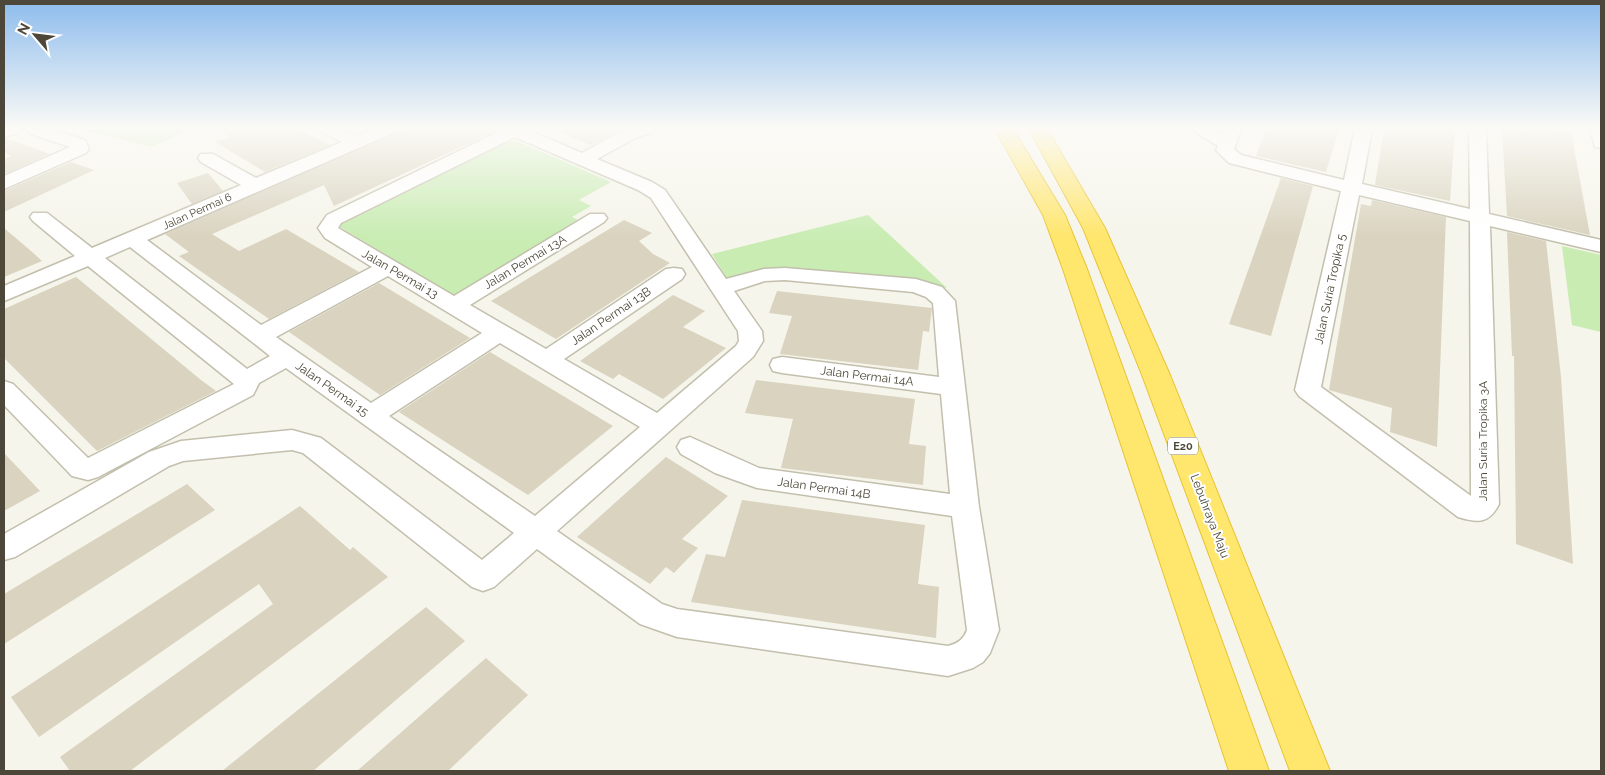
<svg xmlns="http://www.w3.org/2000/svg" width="1605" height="775" font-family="Raleway,sans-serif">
<rect width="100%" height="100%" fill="#f6f5eb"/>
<g fill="#c8ecb2">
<path d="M79,129H183L188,130L152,147Z"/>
<path d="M503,141H517L611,182L579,200L591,206L572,217L585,223L463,294H451L340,227L345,218Z"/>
<path d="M868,215L947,288L768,268L741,277H726L712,254Z"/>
<path d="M1562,246L1601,255V332L1572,325Z"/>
</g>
<g fill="#d9d3bf">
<path d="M217,129H298L330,145L265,172L215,142L230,137Z"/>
<path d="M404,129H500L334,206L324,185L212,234L239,251L286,229L359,272L269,319L179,256L189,252L165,234Z"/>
<path d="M551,129H621L591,145Z"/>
<path d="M1266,129H1339L1326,172L1256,156Z"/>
<path d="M1384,129H1455L1450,201L1375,185Z"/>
<path d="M1502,129H1556L1571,132L1590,235L1507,216Z"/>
<path d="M6,138L20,143L50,154L4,174V159L11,156L4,152V139Z"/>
<path d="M71,162L94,170L4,212V191Z"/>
<path d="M208,173L223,191L192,204L177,183Z"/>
<path d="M1281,178L1313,186L1271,336L1229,324Z"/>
<path d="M1372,200L1446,217L1437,447L1390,432L1392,408L1329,390L1361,204L1371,206Z"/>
<path d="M624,220L652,233L639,241L653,254L670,263L556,339L491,301Z"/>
<path d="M4,228L31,251L42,261L4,277Z"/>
<path d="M1507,232L1546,241L1561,377L1573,564L1516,544L1514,356H1512Z"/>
<path d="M76,277L201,380L216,391L97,451L4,358V309Z"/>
<path d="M379,283L470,338L380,395L289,332Z"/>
<path d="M777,291L932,308L929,332L923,331L918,370L780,354L792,316L769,313Z"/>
<path d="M673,295L705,311L683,327L726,348L663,399L619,374L613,379L580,361Z"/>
<path d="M490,352L613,426L528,495L399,412Z"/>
<path d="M756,380L915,399L909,444L926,446L923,485L781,468L793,419L745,413Z"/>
<path d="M4,453L40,491L4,511Z"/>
<path d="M666,457L728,496L682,539L698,548L674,573L666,567L650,584L577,537Z"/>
<path d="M187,484L215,510L4,644V594Z"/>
<path d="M742,500L925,525L918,584L939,587L936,638L691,602L706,554L725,557Z"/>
<path d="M300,506L350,550L353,547L388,577L130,771H70L60,757L273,604L259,584L39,737L11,697Z"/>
<path d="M426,607L465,641L313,771H222Z"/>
<path d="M486,658L528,695L448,771H357Z"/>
</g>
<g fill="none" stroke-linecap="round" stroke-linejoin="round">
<g stroke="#c3bfad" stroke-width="3">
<g id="minor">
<path d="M4,129H22L19,133L4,137Z"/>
<path d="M27,129H51L85,140L89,149L86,153L4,189V176L70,147L29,133Z"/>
<path d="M321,129H342L357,136L373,129H396L393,133L147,240L261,325L372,267L325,238L318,228L327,215L504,129H526L582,153L625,129H653L651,133L637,137L597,159L652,182L665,190L726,279L764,269L785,268L916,279L942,287L955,301L979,507L999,630L990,653L983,662L973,668L948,676L677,637L640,624L537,549L494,587L483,591L472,587L303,453L292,450L183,461L169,466L15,557L4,560V534L149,452L181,441L292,430L321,438L482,560L514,533L286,368L259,383L253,395L98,477L88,480L72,476L4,405V381L13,384L88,458L234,384L88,266L4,301V286L75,256L33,221L30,217L33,213H47L92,248L241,185L201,162L198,158L201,154H213L256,178L342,142L323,133ZM515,137L638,190L651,198L738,331L739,341L736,346L657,413L564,359L682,279L685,274L682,269L674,268L666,269L546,349L470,305L604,222L607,218L604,214H590L454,296L338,228L341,223ZM130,247L251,341L270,356L247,369L105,258ZM388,276L482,333L371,403L276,337ZM785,280L913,292L926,297L933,303L939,377L782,357L773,359L770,365L773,371L782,373L941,394L950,494L759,468L690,437L681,440L677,447L681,454L715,473L757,488L952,516L967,630C964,639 957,644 948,646L677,609L662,604L557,531L753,357L763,341L762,331L734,291L765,281ZM500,343L640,427L535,516L389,416Z"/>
<path d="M1195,129H1214L1222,134L1225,129H1241L1234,149L1241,155L1344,180L1355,129H1372L1362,184L1470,209L1469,129H1486L1489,214L1601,240V252L1490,226L1499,504C1489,524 1478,523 1458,517L1299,396L1295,390L1341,191L1229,163L1216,150L1218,146L1197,133ZM1359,195L1470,221L1471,496L1321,387Z"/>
<path d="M1590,129H1601V148L1595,147Z"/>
</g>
</g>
<g stroke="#e8c334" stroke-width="2">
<g id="highway">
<path d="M995,129H1013L1065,215L1087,269L1269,771H1229L1063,269L1043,215Z"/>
<path d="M1029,129H1047L1105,228L1170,375L1330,771H1290L1142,375L1083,228Z"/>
</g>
</g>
<use href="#minor" fill="#fff" fill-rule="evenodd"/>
<use href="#highway" fill="#ffe66d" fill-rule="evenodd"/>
</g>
<linearGradient id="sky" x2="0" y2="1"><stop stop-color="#8dbced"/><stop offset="0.54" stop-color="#fbfaf6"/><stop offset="1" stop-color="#fbfaf6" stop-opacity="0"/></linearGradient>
<rect width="1605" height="237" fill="url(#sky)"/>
<g text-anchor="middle" stroke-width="4" stroke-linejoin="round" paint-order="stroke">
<g font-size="11" fill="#4c4738" stroke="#fff">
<text transform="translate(197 211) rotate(-24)" y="4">Jalan Permai 6</text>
</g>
<rect fill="#fff" stroke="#827e74" stroke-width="1" x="1168" y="437.5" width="30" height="17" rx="4"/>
<g font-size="11" font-weight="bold" fill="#4c4738">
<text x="1183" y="450">E20</text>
</g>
<g font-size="12" fill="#4c4738" stroke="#fff">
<text transform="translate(525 262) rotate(-31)" y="4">Jalan Permai 13A</text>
<text transform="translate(400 274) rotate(30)" y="4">Jalan Permai 13</text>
<text transform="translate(1330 289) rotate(-78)" y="4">Jalan Suria Tropika 5</text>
<text transform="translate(611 316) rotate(-34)" y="4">Jalan Permai 13B</text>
<text transform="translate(867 376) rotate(7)" y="4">Jalan Permai 14A</text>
<text transform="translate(332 389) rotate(35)" y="4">Jalan Permai 15</text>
<text transform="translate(1483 441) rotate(-90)" y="4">Jalan Suria Tropika 3A</text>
<text transform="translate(824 488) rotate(8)" y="4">Jalan Permai 14B</text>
<text transform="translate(1210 516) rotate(69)" y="4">Lebuhraya Maju</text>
</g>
</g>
<rect width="1605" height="775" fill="none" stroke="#4c4738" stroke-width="10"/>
<g transform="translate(35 35) rotate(298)" stroke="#ffffff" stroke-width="4" paint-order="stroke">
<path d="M0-4L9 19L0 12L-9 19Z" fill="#4c4738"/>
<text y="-8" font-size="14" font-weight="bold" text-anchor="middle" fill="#4c4738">N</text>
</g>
</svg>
